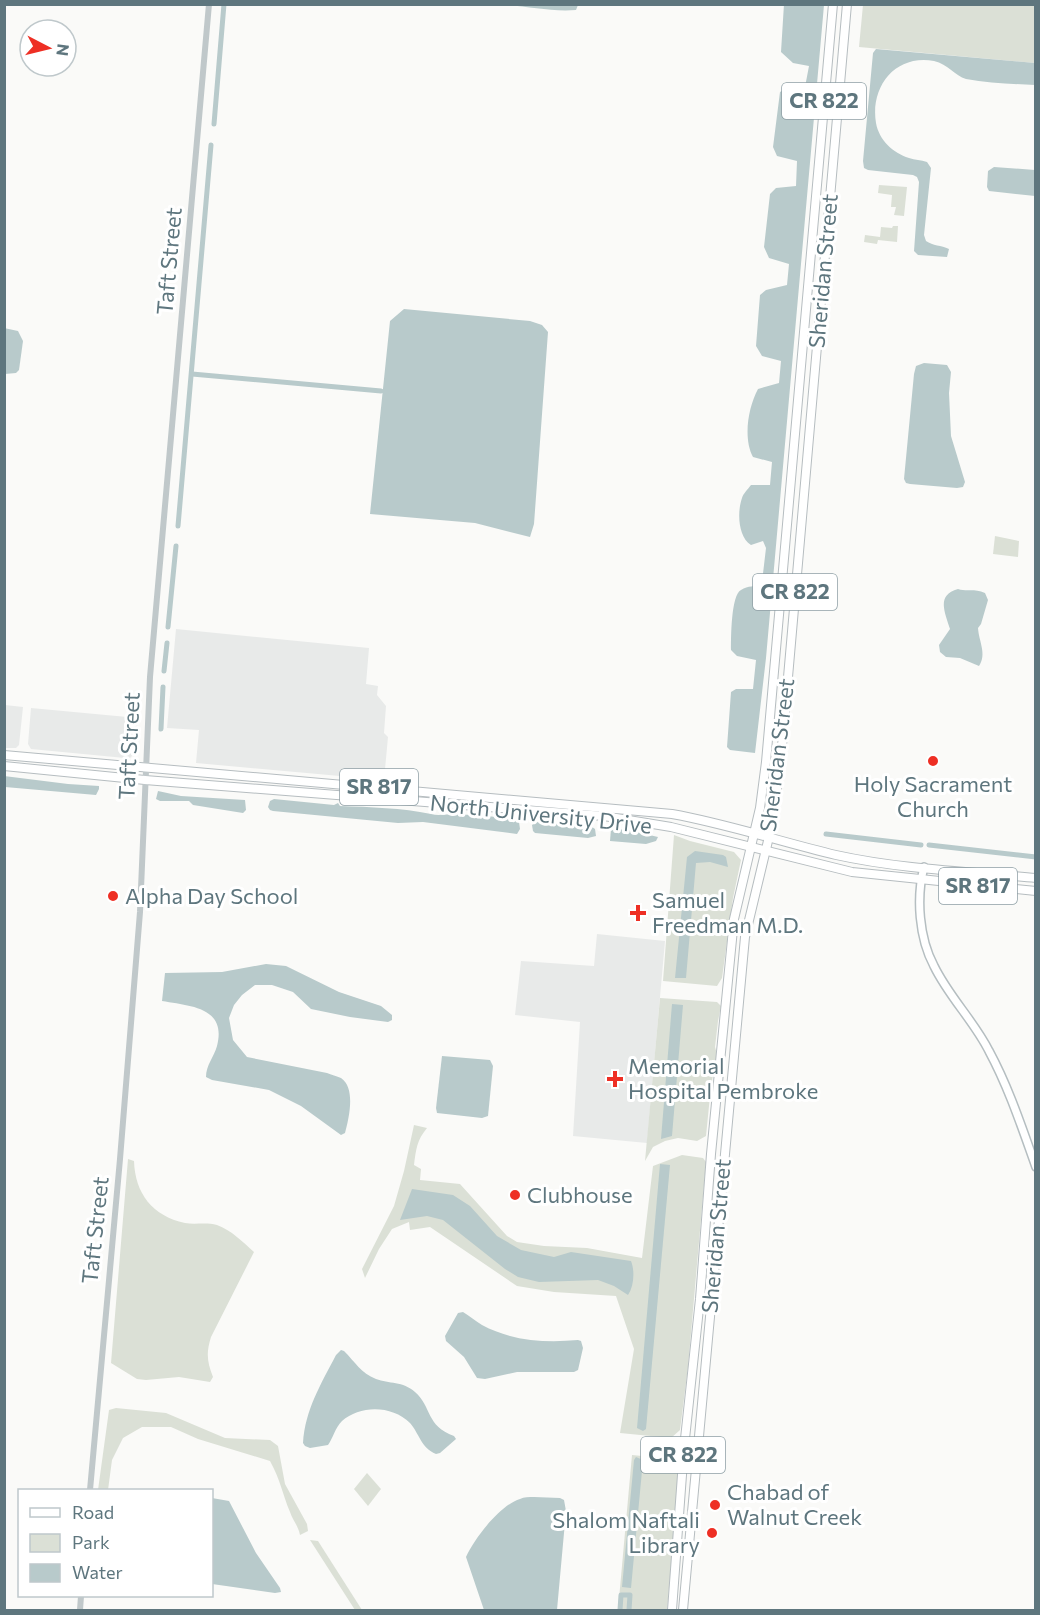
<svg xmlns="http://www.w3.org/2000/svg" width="1040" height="1615" font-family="Commissioner,sans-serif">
<rect width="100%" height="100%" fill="#fafaf8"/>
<g fill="#e8eae9">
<path d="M176,629L369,648L366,684L378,686L377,695L386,706L384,733L388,737L384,780L196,763L199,730L167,728Z"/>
<path d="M5,705L23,707L19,745L16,748H5Z"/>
<path d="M31,708L138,718L134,754L130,758H125L31,749L28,744Z"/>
<path d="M597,934L665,941L647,1143L573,1136L580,1022L515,1015L521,961L594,966Z"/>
</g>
<g fill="#dbe0d6">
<path d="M863,5H1035V63L859,47Z"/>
<path d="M879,185L907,187L904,216L894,215L896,207H891L892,195L878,193Z"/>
<path d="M893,226H898L897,242L878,240L877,244L864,242L865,235L880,237L881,227L892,228Z"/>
<path d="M995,536L1019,541L1018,557L993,554Z"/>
<path d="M674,835L690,841L734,852L741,860L733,898L722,978L717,986L663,981Z"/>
<path d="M660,998L717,1002L721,1006L718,1021L715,1047L717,1054L711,1086L706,1136L697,1141L678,1138L665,1141L653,1147L645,1161Z"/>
<path d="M414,1125L427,1128C417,1140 416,1149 414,1165L421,1169L420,1180L460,1184L507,1236L517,1242L544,1246L587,1248L642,1258L653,1166L682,1155L703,1158L706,1162L688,1367L680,1430L671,1438L620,1433L634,1349L616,1296L554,1292L517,1286L430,1227L410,1230L409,1222L392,1229L379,1249L365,1278L362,1269L394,1206L404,1171Z"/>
<path d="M128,1159L134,1161C135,1193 152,1216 185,1223C195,1225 206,1222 217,1225C231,1230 243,1242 254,1252L211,1337C206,1353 207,1362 213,1377L210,1382L179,1377L146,1380L137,1379L111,1363Z"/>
<path d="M116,1408L166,1413L225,1438L270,1440L278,1446L285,1484L307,1524L308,1531L300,1535C298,1525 293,1521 290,1512C282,1493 281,1481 270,1461L198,1439L171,1427H142L123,1438L112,1460L108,1490H98L109,1410Z"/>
<path d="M632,1455L672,1459L680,1466L667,1610H618Z"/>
<path d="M367,1473L381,1489L368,1506L354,1489Z"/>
<path d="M310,1540L318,1541L362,1610H355Z"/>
</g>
<g fill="#b8cacb">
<path d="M784,4L824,5L766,658L755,753L730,750L727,747L731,692L736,689H753L756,660L737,656L731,650C731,638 731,595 741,590C748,585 755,588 762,582L766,548L763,541L751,545C738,537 737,512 742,498C743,494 748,489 751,485H770L772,462L753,457C743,438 748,408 758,389L779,383L781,361L762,356L756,346L760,295L766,290L787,285L789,264L769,258L764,247L770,194L776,188L796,186L797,161L777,156L773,147L780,92L787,88L805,87L809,66L793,63L781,52Z"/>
<path d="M504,5H578L576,10C551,12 528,6 504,5Z"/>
<path d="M876,49L1035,63V85C1013,84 988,83 966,79C955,76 948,64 934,61C895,54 870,87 876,123C879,140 893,153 909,158C915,160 921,160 927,162L931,168L924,235L926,241C933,246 941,245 949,249L947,257L918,255L914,251L919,182L917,177L913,175L868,170L864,168L863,161L873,53Z"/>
<path d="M994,167L1035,170V196L989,191L987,187L988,171Z"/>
<path d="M404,309L530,321L542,325L548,332L534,524L530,537L475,523L370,514L390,321Z"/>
<path d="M4,328L18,331L23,341L19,370L16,373L5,374Z"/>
<path d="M924,363L947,365L951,372L949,393L951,436L965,482L963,487L957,488L910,484L906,483L904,479L914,374L916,366Z"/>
<path d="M958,589C967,592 974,588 985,593L988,600L981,624L978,628C979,642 987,654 979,666L960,658L946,657L940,652L939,645L950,629C945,612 936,595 958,589Z"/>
<path d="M4,776L68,784L99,786V789L96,795L5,787Z"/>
<path d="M158,791L181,796L245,800L246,810L243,813L193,805L189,801H160L156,799Z"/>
<path d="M274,799L334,805L338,803L340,806C370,807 402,808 431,814C438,816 447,814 454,814C472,815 503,816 519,822L520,829L517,834L423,822L398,823L273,811L270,810L268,807L270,801Z"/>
<path d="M536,822L592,827L595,829L596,836L588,838L535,833L533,831L532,825Z"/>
<path d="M611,829L628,830L658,837L656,841L646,844L610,841Z"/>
<path d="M695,851L723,855L726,857L728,867L710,862L696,863L686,978H675L687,857Z"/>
<path d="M266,964L286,966L339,992L381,1006L392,1015V1020L388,1022L350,1017L311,1009L293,992L272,985H255L242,995L234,1005L229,1018L233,1040L247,1057L327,1073C331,1075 337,1076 341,1078C356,1088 349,1118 345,1133L341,1135L301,1106L269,1090L212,1080L206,1077C206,1065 214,1057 217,1046C227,1007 190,1006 162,1001L165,973L222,972Z"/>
<path d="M672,1004L683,1005L672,1136L661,1139Z"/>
<path d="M442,1056L490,1060L493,1066L488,1116L482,1118L437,1113L436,1108Z"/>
<path d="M660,1164L670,1165L646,1429L643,1431L637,1428Z"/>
<path d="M412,1189L453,1195L470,1206L497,1236L521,1250L554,1257L571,1252L631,1261C635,1271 634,1286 628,1295L614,1286L598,1280L539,1282L518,1277L505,1269L443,1220L427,1216L400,1220Z"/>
<path d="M463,1312C470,1316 475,1321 482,1325C512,1341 545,1343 578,1340L581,1341L583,1348L578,1370L574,1372H517L485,1379L477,1378L464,1357L446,1341L445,1336L458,1313Z"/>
<path d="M341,1350L344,1351C355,1362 361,1373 376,1379C389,1384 403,1381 415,1392C432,1407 426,1426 454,1436L456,1439L440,1453L436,1454C421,1448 419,1433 410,1423C392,1405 360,1405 342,1421C335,1428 333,1438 328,1445L310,1448L305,1446L303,1443C305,1410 321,1384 336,1355Z"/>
<path d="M636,1457L643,1460L631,1588L622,1587L634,1460Z"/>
<path d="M534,1497L560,1498L564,1500L566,1511L557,1610H484L466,1557C474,1539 500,1505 520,1499C524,1497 529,1497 534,1497Z"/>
<path d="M212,1498L229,1501L256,1553L280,1588L281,1592L275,1593L212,1584Z"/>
</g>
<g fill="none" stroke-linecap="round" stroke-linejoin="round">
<g stroke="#b8cacb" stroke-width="5">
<path d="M214,124L224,4"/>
<path d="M192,374L381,391"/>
<path d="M178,526L211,145"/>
<path d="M168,627L176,546"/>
<path d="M164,671L167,643"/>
<path d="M161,729L163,687"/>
<path d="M826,834L921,845"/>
<path d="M929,845L1036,857"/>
<path d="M620,1610L621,1595H630L629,1610"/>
</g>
<g stroke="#b5bec1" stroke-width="10">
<path id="secondary" d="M924,867C916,898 919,938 934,966C949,997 974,1021 989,1051C1009,1088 1022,1128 1036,1167"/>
</g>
<g stroke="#b6bdc0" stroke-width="10">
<g id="primary">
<path d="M4,755L672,814C728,824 781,842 836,855C899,869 971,872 1036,878"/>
<path d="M4,766L145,780L604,816L671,827L852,872L1036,891"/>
<path d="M672,1610L684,1448L700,1299L711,1154L734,919L760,808L766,762L833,4"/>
<path d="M683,1610L745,937L773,820L781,757L847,4"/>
</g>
</g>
<g stroke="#c0c8ca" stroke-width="6">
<path d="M90,1490L120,1159L140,912L150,677L209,4"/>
<path d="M80,1610L81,1596"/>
</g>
<use href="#secondary" stroke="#fff" stroke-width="7"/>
<use href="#primary" stroke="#fff" stroke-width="8"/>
</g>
<g fill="#ee2f24" stroke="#fff" stroke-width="2">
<circle cx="933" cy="761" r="6"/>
<circle cx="113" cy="896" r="6"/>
<path d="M635 904h6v6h6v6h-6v6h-6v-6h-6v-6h6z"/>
<path d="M612 1070h6v6h6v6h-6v6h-6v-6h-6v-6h6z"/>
<circle cx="515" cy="1195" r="6"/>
<circle cx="715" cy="1505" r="6"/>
<circle cx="712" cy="1533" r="6"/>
</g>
<g text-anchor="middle" stroke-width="6" stroke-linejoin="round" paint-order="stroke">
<g fill="#fff" stroke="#8e9fa5" stroke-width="1.5">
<rect x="782" y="83" width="84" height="36" rx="4.5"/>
<rect x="753" y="574" width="84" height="36" rx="4.5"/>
<rect x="340" y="769" width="78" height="36" rx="4.5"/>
<rect x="939" y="868" width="78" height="36" rx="4.5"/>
<rect x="641" y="1437" width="84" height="36" rx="4.5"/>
</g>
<g font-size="21" font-weight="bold" fill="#5e767e">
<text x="824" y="108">CR 822</text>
<text x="795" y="599">CR 822</text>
<text x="379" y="794">SR 817</text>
<text x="978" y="893">SR 817</text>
<text x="683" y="1462">CR 822</text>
</g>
<g font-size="22" fill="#5e767e" stroke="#fff">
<text transform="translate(169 261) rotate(-85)" y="8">Taft Street</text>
<text transform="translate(823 271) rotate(-85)" y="8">Sheridan Street</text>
<text transform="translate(129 746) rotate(-87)" y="8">Taft Street</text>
<text transform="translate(777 755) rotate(-83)" y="8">Sheridan Street</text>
<text transform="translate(541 814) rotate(6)" y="8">North University Drive</text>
<text transform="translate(95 1230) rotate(-84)" y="8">Taft Street</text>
<text transform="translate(716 1236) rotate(-85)" y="8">Sheridan Street</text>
</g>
<g font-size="22" fill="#5e767e" stroke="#fff" text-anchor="start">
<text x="933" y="792" text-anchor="middle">Holy Sacrament<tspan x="933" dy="25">Church</tspan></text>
<text x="125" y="904">Alpha Day School</text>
<text x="652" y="908">Samuel<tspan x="652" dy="25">Freedman M.D.</tspan></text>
<text x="628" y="1074">Memorial<tspan x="628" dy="25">Hospital Pembroke</tspan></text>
<text x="527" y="1203">Clubhouse</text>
<text x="727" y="1500">Chabad of<tspan x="727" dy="25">Walnut Creek</tspan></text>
<text x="700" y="1528" text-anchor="end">Shalom Naftali<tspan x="700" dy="25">Library</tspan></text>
</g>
</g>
<rect width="1040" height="1615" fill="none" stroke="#5e767e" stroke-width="12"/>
<rect x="18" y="1489" width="195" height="108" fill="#ffffff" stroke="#bfc8cb" stroke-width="1.5"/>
<rect x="30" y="1508" width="30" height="9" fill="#ffffff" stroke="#bfc8cb" stroke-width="1.5"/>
<text x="72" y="1519" font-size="18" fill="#5e767e">Road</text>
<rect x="30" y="1534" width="30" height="18" fill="#dbe0d6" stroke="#bfc8cb" stroke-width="1.5"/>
<text x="72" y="1549" font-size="18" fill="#5e767e">Park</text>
<rect x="30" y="1564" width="30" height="18" fill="#b8cacb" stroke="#bfc8cb" stroke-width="1.5"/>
<text x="72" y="1579" font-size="18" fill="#5e767e">Water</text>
<g transform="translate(48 48) rotate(97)"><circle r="28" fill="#ffffff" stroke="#bfc8cb" stroke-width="1.5"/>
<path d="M0-4.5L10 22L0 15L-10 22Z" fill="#ee2f24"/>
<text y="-9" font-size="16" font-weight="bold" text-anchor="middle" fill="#5e767e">N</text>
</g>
</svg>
